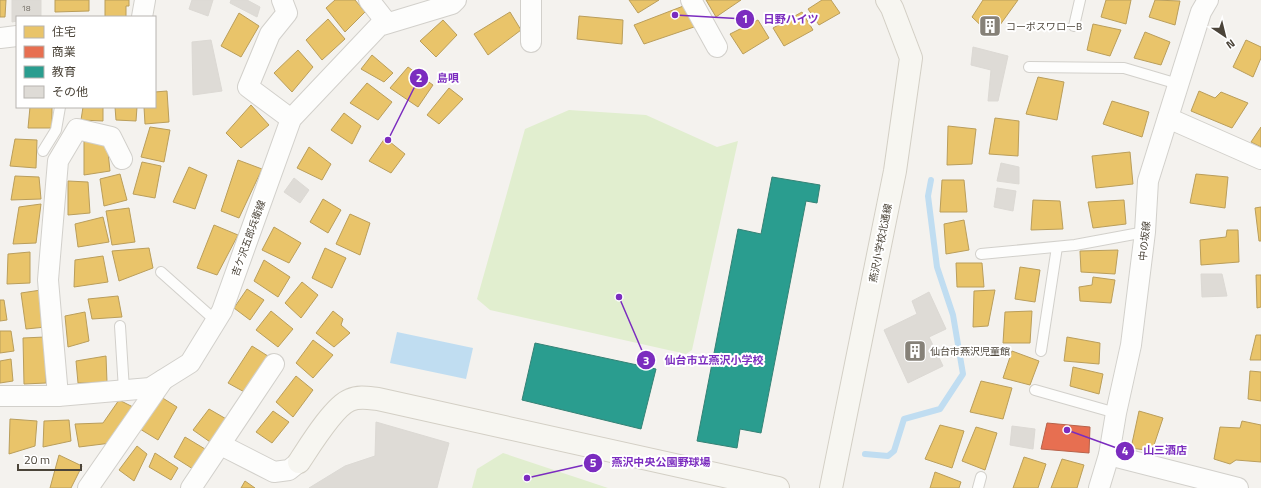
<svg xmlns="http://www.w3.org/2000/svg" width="1261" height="488" font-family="'Titillium Web','Noto Sans JP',sans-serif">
<rect width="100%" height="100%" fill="#f4f2ee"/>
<g fill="#e1eecf">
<path d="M569,110L646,115L717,147L738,141L692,350L686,354L490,310L477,299L525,129Z"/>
<path d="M503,453L608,488H472L477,469Z"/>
</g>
<path fill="#c0ddf1" d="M397,332L473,348L466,379L390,363Z"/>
<g fill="#e9c46a" stroke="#ba9e5b">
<path d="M0,0H6L5,17H0Z"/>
<path d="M55,0H89V11L55,12Z"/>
<path d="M105,0H129V6H126V17H105Z"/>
<path d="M335,0H355L365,12L345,32L326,8Z"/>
<path d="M629,0H659L638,13Z"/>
<path d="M706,0H741L716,17Z"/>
<path d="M822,0H831L840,13L819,25L808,9Z"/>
<path d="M983,0H1018L992,36L972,17Z"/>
<path d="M1106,0H1131L1126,24L1101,17Z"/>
<path d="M1155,0L1180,1L1175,25L1149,17Z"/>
<path d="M686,5L694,27L644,44L634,25Z"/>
<path d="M510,12L521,30L488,55L474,34Z"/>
<path d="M802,12L813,30L784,46L773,28Z"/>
<path d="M239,13L259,26L241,57L221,46Z"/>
<path d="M579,16L623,20L622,44L577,39Z"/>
<path d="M328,19L345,39L322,60L306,40Z"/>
<path d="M443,20L457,35L436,57L420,41Z"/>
<path d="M758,20L769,38L743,54L730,34Z"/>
<path d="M1093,24L1121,30L1110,56L1087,50Z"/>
<path d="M1145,32L1170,42L1161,65L1134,58Z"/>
<path d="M1246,40L1261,47V58L1253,77L1233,67Z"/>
<path d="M298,50L313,67L292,92L274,73Z"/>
<path d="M372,55L393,73L384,82L361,69Z"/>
<path d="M408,67L433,85L418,107L390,88Z"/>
<path d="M1038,77L1064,82L1057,120L1026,114Z"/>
<path d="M367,83L392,102L378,120L350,103Z"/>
<path d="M449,88L463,99L439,124L427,115Z"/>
<path d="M167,91L169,122L145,124L144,107H155V92Z"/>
<path d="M1199,91L1215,98L1221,92L1248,103L1232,128L1191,111Z"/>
<path d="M1112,101L1149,112L1142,137L1103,124Z"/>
<path d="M251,105L269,125L241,148L226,133Z"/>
<path d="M30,107H52V128H28Z"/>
<path d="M83,107H103V121L81,120Z"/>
<path d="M115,107H137L136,121L116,120Z"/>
<path d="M344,113L361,126L352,144L331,130Z"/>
<path d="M995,118L1019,121L1018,156L989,154Z"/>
<path d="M948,126L976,129L972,164L947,165Z"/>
<path d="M150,127L170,130L164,162L141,157Z"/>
<path d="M1261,127V147L1251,142Z"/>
<path d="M385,138L405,154L391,173L369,161Z"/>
<path d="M15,139L37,140L36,168L10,166Z"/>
<path d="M84,141L107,142L110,171L84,175Z"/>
<path d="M309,147L331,164L322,180L297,168Z"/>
<path d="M1130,152L1133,184L1096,188L1092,156Z"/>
<path d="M238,160L262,169L239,218L221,211Z"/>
<path d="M142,162L161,166L155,198L133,194Z"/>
<path d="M189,167L207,175L195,209L173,202Z"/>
<path d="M120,174L127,200L104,206L100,179Z"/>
<path d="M1196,174L1228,177L1225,208L1190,203Z"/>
<path d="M15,176L39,177L41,199L11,200Z"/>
<path d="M942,180H964L967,212H940Z"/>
<path d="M68,181L88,182L90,213L68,215Z"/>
<path d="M323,199L341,210L328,233L310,222Z"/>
<path d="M1033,200L1060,201L1063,229L1031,230Z"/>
<path d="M1124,200L1126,224L1093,228L1088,202Z"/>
<path d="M41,204L36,243L13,244L19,207Z"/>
<path d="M1261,207V241H1259L1255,208Z"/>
<path d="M129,208L135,242L112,245L106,211Z"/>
<path d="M350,214L370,223L360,255L336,244Z"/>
<path d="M103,217L109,242L78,247L75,224Z"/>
<path d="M964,220L969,250L946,254L944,224Z"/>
<path d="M214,225L238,235L217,275L197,268Z"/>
<path d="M274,227L301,243L289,263L262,250Z"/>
<path d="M1227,230H1238L1239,262L1201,265L1200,240L1226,237Z"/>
<path d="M149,248L153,268L119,281L112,251Z"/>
<path d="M325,248L346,258L332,288L312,278Z"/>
<path d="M1118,250L1115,274L1081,272L1080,251Z"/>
<path d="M30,252V283L7,284L8,254Z"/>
<path d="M103,256L108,282L74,287L75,260Z"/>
<path d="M264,260L290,277L278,297L254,281Z"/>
<path d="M956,263H982L984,287H957Z"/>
<path d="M1020,267L1040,270L1035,302L1015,299Z"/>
<path d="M1256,275H1261V307L1257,308Z"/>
<path d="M1093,277L1115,280L1111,303L1080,301L1079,287L1092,285Z"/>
<path d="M302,282L318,295L301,318L285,303Z"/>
<path d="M247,289L264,300L250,320L234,308Z"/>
<path d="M41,290L46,327L26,329L21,293Z"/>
<path d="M995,290L988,326L973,327L974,291Z"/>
<path d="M118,296L122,317L92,319L88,299Z"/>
<path d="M0,300H4L7,320L0,321Z"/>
<path d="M271,311L293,329L278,347L256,330Z"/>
<path d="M333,311L343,319L341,325L350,333L334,347L316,333Z"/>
<path d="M1032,311L1030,343H1003L1005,312Z"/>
<path d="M85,312L89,341L68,347L65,316Z"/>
<path d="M0,331H11L14,351L0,353Z"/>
<path d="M1256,335H1261V360H1250Z"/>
<path d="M45,337L46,383L24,384L23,338Z"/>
<path d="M1067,337L1100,343L1099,364L1064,361Z"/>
<path d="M313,340L333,355L313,378L296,363Z"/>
<path d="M252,346L271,358L248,394L228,383Z"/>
<path d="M1012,351L1039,361L1030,385L1003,378Z"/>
<path d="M106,356L107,382L78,383L76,361Z"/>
<path d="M11,359L13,381L0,383V361Z"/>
<path d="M1073,367L1103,374L1099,394L1070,386Z"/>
<path d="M1250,371L1261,372V401L1248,399Z"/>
<path d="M296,376L313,390L293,417L276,402Z"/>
<path d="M981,381L1012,388L1003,419L970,412Z"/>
<path d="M161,397L177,407L158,440L140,429Z"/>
<path d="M119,400L135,408L111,443L79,447L75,424L103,423Z"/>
<path d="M209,409L228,420L213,444L193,430Z"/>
<path d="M273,411L289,422L272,443L256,432Z"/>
<path d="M1139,411L1163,418L1152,451L1131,448Z"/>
<path d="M10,419L37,421L35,446L9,454Z"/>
<path d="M69,420L71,441L43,447L44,421Z"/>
<path d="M1242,421L1261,425V462L1236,460L1230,464L1214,459L1220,427L1240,428Z"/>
<path d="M940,425L964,431L952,468L925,459Z"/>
<path d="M976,427L997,433L985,470L962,461Z"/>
<path d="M185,437L205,449L193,469L174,457Z"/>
<path d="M137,446L147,454L134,481L119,470Z"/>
<path d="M155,453L178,468L171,480L149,467Z"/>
<path d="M59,455L82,466L71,488H50Z"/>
<path d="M1024,457L1046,464L1038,488H1013Z"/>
<path d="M1062,459L1084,465L1077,488H1051Z"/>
<path d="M935,472L961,482L959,488H930Z"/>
<path d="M245,481L255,488H241Z"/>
</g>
<path fill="#e76f51" stroke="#b8624a" d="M1047,423L1090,427L1089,453L1041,449Z"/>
<g fill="#2a9d8f" stroke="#348275">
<path d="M772,177L820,185L817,203L806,201L761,433L740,429L737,448L697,441L738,229L761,234Z"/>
<path d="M535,343L656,369L641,429L522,400Z"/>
</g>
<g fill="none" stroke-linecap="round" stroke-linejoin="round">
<path stroke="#c0ddf1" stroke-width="6" d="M865,454L888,456L894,451L904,419L940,409L963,374L953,315L937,267L928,196L931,180"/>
</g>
<g fill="#dedbd6" stroke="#dcd9d4">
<path d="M12,0H41V17H17V21L12,22Z"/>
<path d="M192,0H213L208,16L189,9Z"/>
<path d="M231,0H247L260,7L257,17L230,3Z"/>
<path d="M211,40L222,91L193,95L192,42Z"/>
<path d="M973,47L1008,56L998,101H988L991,70L971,65Z"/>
<path d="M1001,163L1019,167V184L997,181Z"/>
<path d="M294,178L309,190L300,203L284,192Z"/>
<path d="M997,188L1016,191L1013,211L994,207Z"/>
<path d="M1201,274H1222L1227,296L1202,297Z"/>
<path d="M929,292L946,329L929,337L943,366L908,383L884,330L917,314L912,301Z"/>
<path d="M376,422L449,443L437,488H309L345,466L375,456Z"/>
<path d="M1012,426L1035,429L1033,449L1010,445Z"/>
</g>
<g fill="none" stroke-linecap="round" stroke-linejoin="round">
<g stroke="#d2d0cb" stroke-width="12">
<g id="lane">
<path d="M1074,26L1080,0"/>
<path d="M1029,67L1124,68L1178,84"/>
<path d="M43,151L56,130L60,107"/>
<path d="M981,254L1075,245L1145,232"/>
<path d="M161,272L216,321"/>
<path d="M120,326L124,390"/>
<path d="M1041,351L1057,247"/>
<path d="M1035,390L1116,413"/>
<path d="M978,488L981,477"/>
</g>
</g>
<g stroke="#d2d0cb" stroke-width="22">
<g id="street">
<path d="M282,0L287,13L270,34L248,87L291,119"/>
<path d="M369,0L387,23"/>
<path d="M531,0V42"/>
<path d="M691,0L717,47"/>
<path d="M142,17L145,0"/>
<path d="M0,38L17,36"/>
<path d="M1168,118L1261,159"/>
<path d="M0,396H58L150,388L190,363L222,311L291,119L379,26L452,4L456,0"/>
<path d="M58,396L48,280L58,161L77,129L111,137L122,159"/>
<path d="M221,445L274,472L289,470L299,462"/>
<path d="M1109,455L1238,488"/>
<path d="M88,488L163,380"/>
<path d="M191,488L274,364"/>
<path d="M1099,488L1109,455L1116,413L1131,345L1145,232L1148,181L1201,12L1208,0"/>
</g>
</g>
<g stroke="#d3cfc5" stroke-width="24">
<g id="secondary">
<path d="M299,462C309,447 334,406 350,400C359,396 368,398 378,399L778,488"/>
<path d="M831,488L895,171L911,58L892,8L887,0"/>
</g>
</g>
<use href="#lane" stroke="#fdfdfc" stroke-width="10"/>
<use href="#street" stroke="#fdfdfc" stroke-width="20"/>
<use href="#secondary" stroke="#f7f6f1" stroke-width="22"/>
</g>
<defs>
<g id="building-square" transform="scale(1.15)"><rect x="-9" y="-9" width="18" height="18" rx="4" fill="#868178" stroke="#fff"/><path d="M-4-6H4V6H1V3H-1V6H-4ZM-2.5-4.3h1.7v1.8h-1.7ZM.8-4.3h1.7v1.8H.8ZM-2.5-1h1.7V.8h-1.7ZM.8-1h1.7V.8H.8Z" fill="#fff"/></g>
</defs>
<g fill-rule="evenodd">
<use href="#building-square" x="990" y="26"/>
<use href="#building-square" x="915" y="351"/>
</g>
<g text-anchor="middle" stroke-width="4" stroke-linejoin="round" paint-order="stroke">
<g font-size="8" fill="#706a61">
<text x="26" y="11">18</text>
</g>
<g font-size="10" fill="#4b4439" stroke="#fff" text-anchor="start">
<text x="1006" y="30">コーポスワローB</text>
<text x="930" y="355">仙台市燕沢児童館</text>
</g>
<g font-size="10" fill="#4b4439" stroke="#fff">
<text transform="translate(248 238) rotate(-70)" y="4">吉ケ沢五郎兵衛線</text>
<text transform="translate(1144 241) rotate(-84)" y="4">中の坂線</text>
<text transform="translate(880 243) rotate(-79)" y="4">燕沢小学校北通線</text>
</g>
</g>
<path fill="none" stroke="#7b2cbf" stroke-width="1.5" d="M675 15L745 19M388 140L419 78M619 297L646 360M1067 430L1125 451M527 478L593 463"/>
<g fill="#7b2cbf" stroke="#fff" stroke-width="1.5">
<circle cx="675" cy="15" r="4"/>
<circle cx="388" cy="140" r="4"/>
<circle cx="619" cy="297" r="4"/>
<circle cx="1067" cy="430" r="4"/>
<circle cx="527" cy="478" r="4"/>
<circle cx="745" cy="19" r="10"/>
<circle cx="419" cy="78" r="10"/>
<circle cx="646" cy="360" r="10"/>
<circle cx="1125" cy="451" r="10"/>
<circle cx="593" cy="463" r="10"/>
</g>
<g font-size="12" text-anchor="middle" font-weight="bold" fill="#fff">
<text x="745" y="23">1</text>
<text x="419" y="82">2</text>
<text x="646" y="365">3</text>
<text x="1125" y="455">4</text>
<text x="593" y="467">5</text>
</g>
<g font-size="11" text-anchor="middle" font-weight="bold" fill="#7b2cbf" stroke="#fff" stroke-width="4" stroke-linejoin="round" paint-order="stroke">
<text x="791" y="23">日野ハイツ</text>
<text x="448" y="82">島唄</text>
<text x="714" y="364">仙台市立燕沢小学校</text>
<text x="1165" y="454">山三酒店</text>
<text x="661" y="466">燕沢中央公園野球場</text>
</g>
<rect x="16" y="16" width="140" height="92" fill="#ffffff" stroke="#b7b4b0"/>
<rect x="24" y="26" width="20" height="12" fill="#e9c46a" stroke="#b7b4b0"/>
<text x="52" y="36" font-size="12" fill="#4b4439">住宅</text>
<rect x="24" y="46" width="20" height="12" fill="#e76f51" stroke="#b7b4b0"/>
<text x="52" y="56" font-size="12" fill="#4b4439">商業</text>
<rect x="24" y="66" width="20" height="12" fill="#2a9d8f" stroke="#b7b4b0"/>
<text x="52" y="76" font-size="12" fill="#4b4439">教育</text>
<rect x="24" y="86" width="20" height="12" fill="#dedbd6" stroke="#b7b4b0"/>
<text x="52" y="96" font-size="12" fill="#4b4439">その他</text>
<g transform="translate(1225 36) rotate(145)" stroke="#ffffff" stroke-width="3" paint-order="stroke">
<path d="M0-3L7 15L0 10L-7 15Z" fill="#4b4439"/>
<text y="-6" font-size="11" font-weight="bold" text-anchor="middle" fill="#4b4439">N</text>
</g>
<path d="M18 464v6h63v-6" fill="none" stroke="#4b4439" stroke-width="2"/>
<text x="24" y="464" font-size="12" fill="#4b4439" stroke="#ffffff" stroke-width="3" paint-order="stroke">20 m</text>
</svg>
